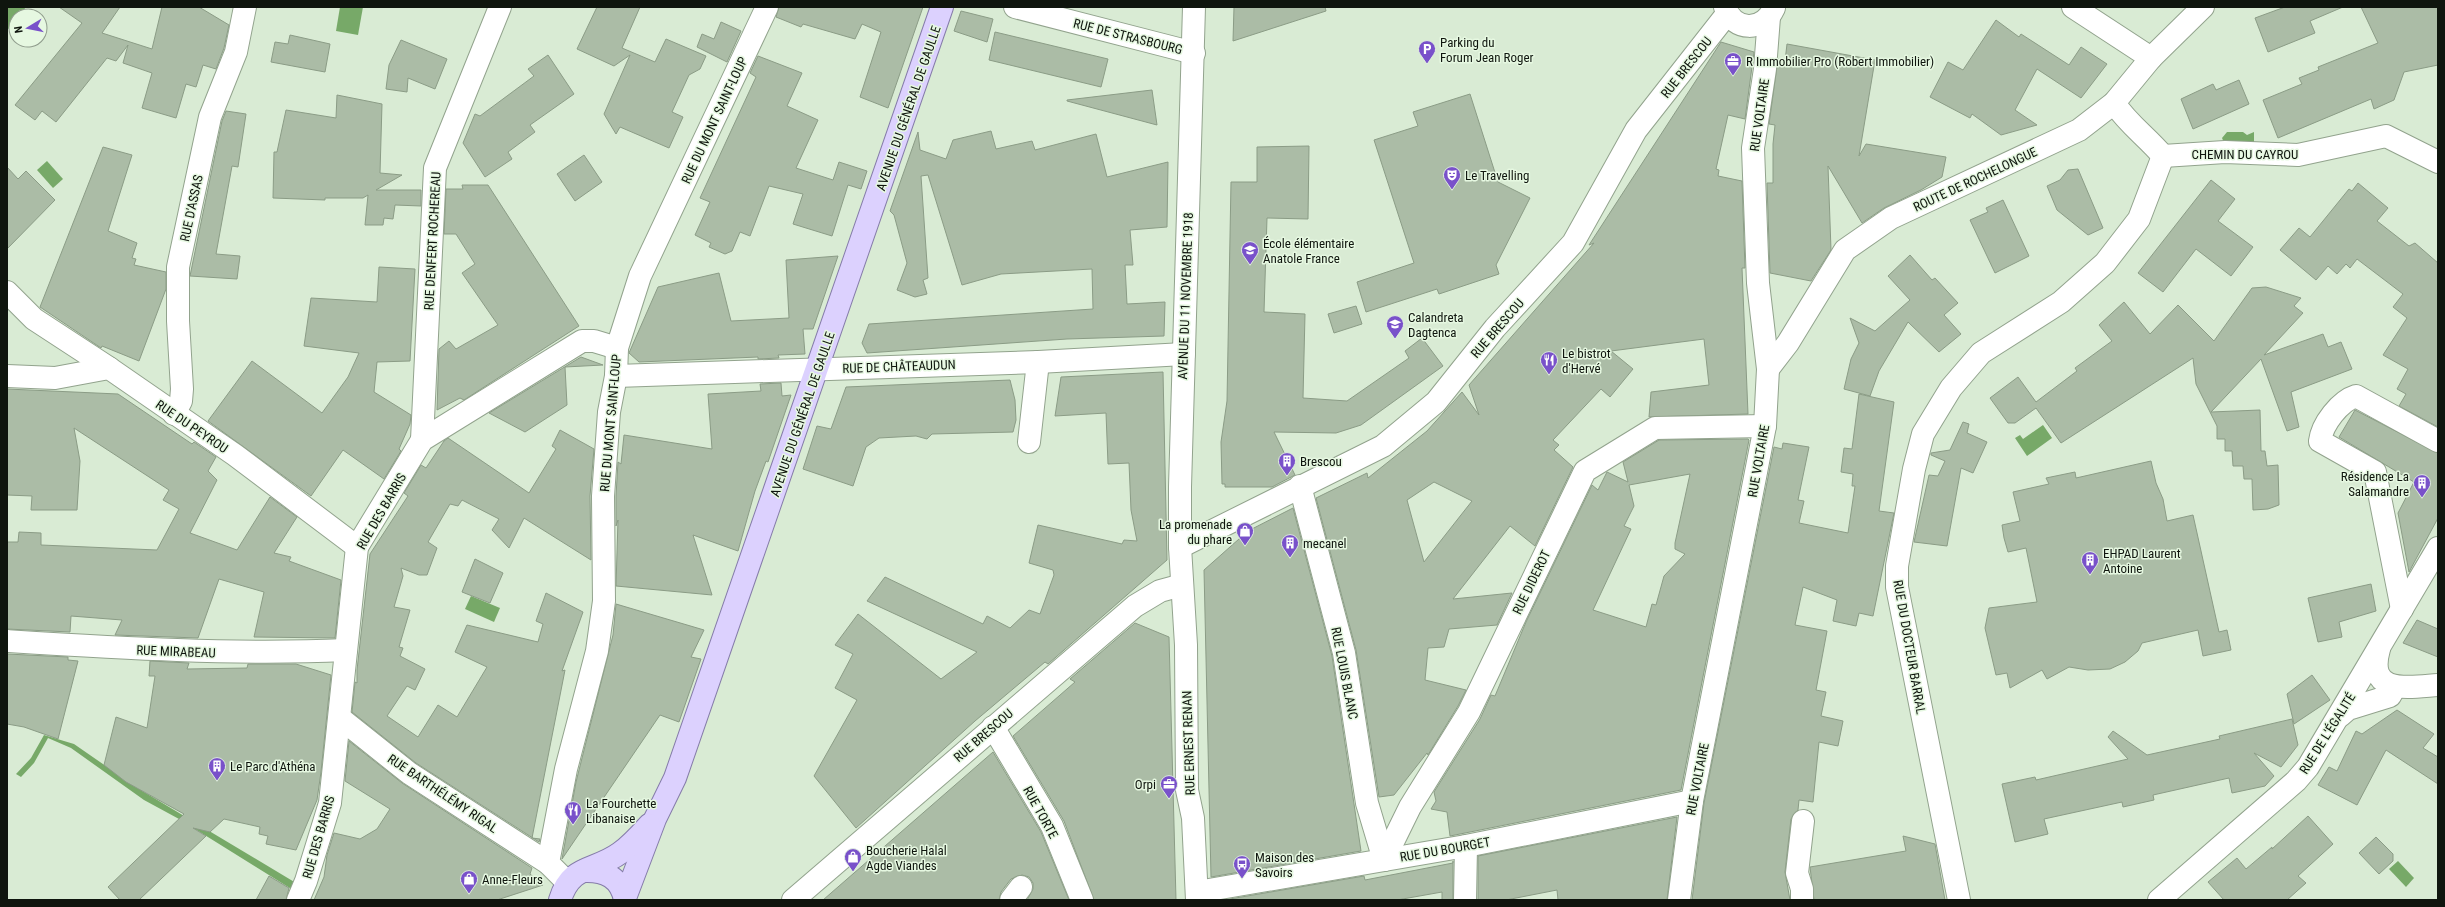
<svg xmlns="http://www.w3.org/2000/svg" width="2445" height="907" font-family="'Roboto Condensed',sans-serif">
<rect width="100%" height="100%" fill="#d9ebd4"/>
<g fill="#77a968">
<path d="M7,7H26L19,16H16V20L9,29L7,28Z"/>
<path d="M340,7H363L358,35L336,31Z"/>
<path d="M2227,132H2243L2247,135L2254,132V144L2226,147L2222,138Z"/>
<path d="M47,161L63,179L53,188L37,170Z"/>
<path d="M2043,425L2052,438L2027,456L2015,438L2020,435L2023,439Z"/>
<path d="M471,596L500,608L494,622L465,609Z"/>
<path d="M44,735L74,744L139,789L296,883L293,890L179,819L144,800L71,748L48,738L34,763L21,777L16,774L31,758Z"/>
<path d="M2398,861L2414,878L2406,887L2389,869Z"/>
</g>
<g fill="#abbca6" stroke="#8b9c86" fill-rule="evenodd">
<path d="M59,7H120L102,33L152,49L162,7H199L229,25L224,48L216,69L203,65L196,87L186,84L176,118L142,108L152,73L123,63L128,45L116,61L107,58L56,122L42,111L35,120L15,105L82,23Z"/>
<path d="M597,7H640L622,48L655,62L666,39L706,56L700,69L689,75L672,112L683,117L669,148L620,127L616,134L604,114L630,55L614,66L577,49Z"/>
<path d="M779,7H923L888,108L860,97L881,32L862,24L855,39L803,24L801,27L776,17Z"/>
<path d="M1234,7H1325L1326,11L1233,41Z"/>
<path d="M2285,7H2343L2310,21L2315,33L2268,52L2255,18Z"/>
<path d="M2361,7H2438V65L2404,72L2394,100L2374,109L2371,99L2278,138L2263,100L2302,84L2299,78L2319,70L2318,67L2378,43Z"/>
<path d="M961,11L993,19L987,42L954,31Z"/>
<path d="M1996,20L2019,37L2021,34L2069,65L2081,47L2107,64L2081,98L2037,69L2015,110L2037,125L2001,135L1972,114L1970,118L1930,97L1948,62L1963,70Z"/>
<path d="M721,22L741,31L727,62L697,47L702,34L714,39Z"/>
<path d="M995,32L1108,59L1101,87L989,60Z"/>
<path d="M290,35L330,44L325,72L271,62L275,42L288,44Z"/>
<path d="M401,40L447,59L435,89L408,78L407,92L386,89L389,65Z"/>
<path d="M1721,42L1754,52L1745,119L1728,115L1716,169L1719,170L1718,176L1742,181L1745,268H1742L1748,414L1649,417L1651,392L1709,385L1704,339L1611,351L1633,369L1610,397L1601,389L1553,440L1559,445L1554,450L1573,467L1535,546L1510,526L1453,599L1512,593L1497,625L1449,629L1444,647L1428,648L1425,680L1466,690L1458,706L1428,755L1427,753L1394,795L1379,797L1356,650L1316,498L1367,473L1368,478L1427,431L1462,392L1479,415L1469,385L1594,243L1589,245ZM1434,482L1472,501L1424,562L1407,500Z"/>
<path d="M1787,44L1875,60L1859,156L1866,144L1946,157L1942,177L1921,190L1884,208L1862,223L1828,166L1831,250L1811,281L1770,273L1767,183H1773V144L1775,125L1769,124L1778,59L1785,61Z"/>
<path d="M548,55L574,94L530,125L535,132L508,152L512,159L485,177L463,143L475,114L480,116L534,76L528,69Z"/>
<path d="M758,56L802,73L787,106L818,120L796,168L833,180L839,162L867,171L861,189L848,185L832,236L793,224L803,194L769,186L750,236L740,232L732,251L725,254L709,247L711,243L695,235L710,202L700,198L756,77L750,73Z"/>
<path d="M2239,80L2249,104L2193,129L2181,99L2213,84L2216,90Z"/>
<path d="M1152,90L1157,125L1067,101V100Z"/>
<path d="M1470,94L1498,182L1530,198L1496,265L1499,274L1439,294L1437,289L1366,312L1357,282L1414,263L1374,140L1418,126L1413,112Z"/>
<path d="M337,95L382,104L380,173L402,175L376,190H421V206L395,205L393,219L384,218L383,225H365L368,195L363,198H325V200L273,198L274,152H277L286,110L336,118Z"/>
<path d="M226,111L246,114L238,167L232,166L216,254L240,256L237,279L190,276L222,121Z"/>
<path d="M991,131L996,149L1032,141L1035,150L1096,134L1107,177L1168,162L1167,227L1130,230L1133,265H1125L1127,304L1165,302L1164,336L1067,339L867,353L862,343L869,324L1093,309L1092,269L1001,274L962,285L928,175L921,176L928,278L923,280L927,294L915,297L897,290L907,263L894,215L890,211L918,132L920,150L946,159L953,140Z"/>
<path d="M1309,146L1308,219L1267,218L1264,312L1305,314L1303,398L1347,401L1409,358L1405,351L1422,338L1443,366L1361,425L1336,433L1274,432L1295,475L1272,487H1225V484H1222L1221,442L1227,401L1231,182H1257V147Z"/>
<path d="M103,147L132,155L108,231L137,243L132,258L136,259L134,265L166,272V289L139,361L102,346L101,348L40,307Z"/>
<path d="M584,155L602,182L575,201L557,174Z"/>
<path d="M7,167L18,179L26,171L55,200L7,249Z"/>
<path d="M2078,169L2103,228L2088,235L2057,210L2047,186L2060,180L2068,170Z"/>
<path d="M2211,180L2235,199L2218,221L2253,247L2231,276L2196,249L2163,292L2138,273Z"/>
<path d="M2358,183L2388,208L2377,221L2409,246L2415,243L2438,263V427L2399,406L2406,394L2397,389L2408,369L2383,355L2407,318L2393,307L2403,294L2357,259L2350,268L2346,264L2337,274L2328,266L2316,280L2280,250L2299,228L2310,237L2349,189L2352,191Z"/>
<path d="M462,185H488L579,326L464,400L460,398L437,410L439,349L449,341L456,349L498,325L462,273L475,264L456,234H444L446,189H463Z"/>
<path d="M2003,200L2029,256L1995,273L1970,220L1988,212L1986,208Z"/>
<path d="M1910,255L1932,280L1935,278L1958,303L1944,315L1961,334L1939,352L1908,322L1879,371L1870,396L1844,389L1851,359L1859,343L1850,318L1875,331L1910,300L1888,276Z"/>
<path d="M838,256L813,329H803L805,354L778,355L779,358L758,359V357L639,362L629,353L658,287L719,273L731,321L789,318L786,260Z"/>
<path d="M379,267L415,269L410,361L377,362L374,392L411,415L410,424L399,449L401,451L384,479L343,450L311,496L208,421L252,361L322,413L348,377L359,353L304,346L311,298L377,302Z"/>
<path d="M2266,287L2301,298L2294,306L2303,313L2264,355L2323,334L2328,347L2341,342L2352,369L2291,392L2299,427L2287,431L2261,359L2211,412L2260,410L2261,451H2265L2267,466L2278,465L2279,505L2268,509L2253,510L2252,479H2244L2243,466H2233L2232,451H2225V439H2217V426L2196,384L2193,358L2061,443L2036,408L2015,423H2008L1990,398L2018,377L2036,402L2077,371L2075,368L2112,341L2099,325L2124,302L2150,334L2178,305L2214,341L2252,288Z"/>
<path d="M1356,306L1362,324L1334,333L1328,314Z"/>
<path d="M581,357L603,365L565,367L567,405L525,432L489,413Z"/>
<path d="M1163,372L1167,560L1048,664L1045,662L975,721L856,828L814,776L857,700L835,688L853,654L835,645L858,614L941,679L977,652L867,601L885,577L983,624L987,616L1010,628L1029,610L1040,614L1054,575L1053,570L1029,563L1038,525L1122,544L1124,540L1137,541L1131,510L1129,463L1108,464L1106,413L1055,416L1061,377Z"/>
<path d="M1010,380L1015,400L1016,420L1013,432L932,434L927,439L916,436L879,438L866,447L853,486L803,469L817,426L831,429L846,387Z"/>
<path d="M781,383L782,396L791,395L768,462L766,461L755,491L738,551L693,535L712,595L616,586L618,520L616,526V496L618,462L621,464L624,435L712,449L708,394L761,391L760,384Z"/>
<path d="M7,389L118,394L192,444L194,442L216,457L208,471L217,480L190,533L237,550L270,497L297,517L274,553L291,557L289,561L341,580L335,638L254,637L264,592L219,579L198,638L115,635L122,620L71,616L70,632L7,629V542H18L19,532L41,533V545L157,550L179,509L163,500L169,490L74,428L80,461L77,510H31L32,496L7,495Z"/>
<path d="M1859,394L1894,402L1879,511L1894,513L1873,616L1859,613L1856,626L1833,621L1837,600L1803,587L1795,625L1827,631L1816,690L1826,692L1821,716L1843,721L1838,746L1819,742L1813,802L1799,800L1798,810L1791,819L1785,872L1790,900H1692L1704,803L1774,447L1782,449L1783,443L1809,447L1798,500L1804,501L1799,523L1848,533L1855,486H1852L1853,474L1841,472L1844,448L1852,449Z"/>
<path d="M2355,410L2438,453V518L2409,572L2398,513L2414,482L2339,437Z"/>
<path d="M1963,422L1969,424L1967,433L1987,442L1973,473L1961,468L1947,546L1914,542L1929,475L1938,476L1945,461L1931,455V453L1950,450Z"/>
<path d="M560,430L594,449L590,496L591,560L524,518L509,548L492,530L499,519L462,500L458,506L450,504L428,542L437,548L427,575H419L401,568L403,576L394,607L410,610L399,647L403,648L400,656L425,669L415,690L407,686L387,716L418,737L438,705L457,717L487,667L455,652L467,625L538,642L543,624L536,621L546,593L583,612L562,671L565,670L532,838L540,839L539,842L416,763L352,712L355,682L357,683V670L370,554L408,496L404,493L421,465L426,468L444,441L448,438L529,493L556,449L552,446Z"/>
<path d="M1748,439L1749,440L1681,790L1450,836L1447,812L1431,809L1436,801L1434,792L1480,719L1491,695L1495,696L1526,622L1592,485L1598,490L1607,472L1628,482L1623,462L1659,440ZM1690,474L1675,543V549L1685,554L1664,576L1656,605L1652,604L1646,627L1593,610L1631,529L1624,526L1634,506L1629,485Z"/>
<path d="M2151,461L2156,483L2163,499L2167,521L2193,515L2219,632L2227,630L2231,650L2203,656L2198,630L2142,643L2138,651L2125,662L2110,669L2088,670L2069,667L2047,679L2042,670L2010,688L2007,673L1996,675L1985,628L1989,608L2037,602L2026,548L2008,552L2004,538L2002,525L2020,521L2013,492L2049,484L2046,478L2075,472L2076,478Z"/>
<path d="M1293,508L1332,656L1361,851L1211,877L1204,570L1248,531Z"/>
<path d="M475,559L503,573L490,603L462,592Z"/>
<path d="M2371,584L2376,611L2339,622L2342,637L2318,642L2308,598Z"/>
<path d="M616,604L704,630L691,657L701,659L679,722L660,715L562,859L576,782L613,635Z"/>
<path d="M2417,620L2438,629V657L2403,643Z"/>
<path d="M1135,623L1169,637L1176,900H1094L1064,821L1013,736L1075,682L1070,679Z"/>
<path d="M7,654L68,657V660L78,661L58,739L24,727L7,724Z"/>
<path d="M150,661L189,663L187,669L247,668L248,664H296L331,675L321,772L317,800L296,850L266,844L268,836L259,834L260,827L224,819L210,832L193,828L206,836L139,900H120L108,887L184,814L126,782L104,765L116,717L147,728L155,676H149Z"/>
<path d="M2312,675L2330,700L2294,724L2287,694Z"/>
<path d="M2397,710L2434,734L2423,748L2438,757V784L2386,750L2357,805L2318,785L2329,767L2337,771L2356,731L2362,734Z"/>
<path d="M2292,719L2298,745L2281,767L2254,753L2274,776L2265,786L2232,793L2229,778L2153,795L2154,800L2123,807L2122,802L2044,819L2048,834L2015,842L2002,784L2035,777L2036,780L2128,759L2108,737L2113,731L2147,755L2220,739L2219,736Z"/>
<path d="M349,741L402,783L532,868L530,874L543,885L497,900H314L324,877L327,855L334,833L360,839L377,829L390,809L345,781Z"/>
<path d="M993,752L1041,832L1069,900H1027L1033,889V883L1029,877L1022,875L1011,879L1001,892L999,900H823Z"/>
<path d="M2308,816L2333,844L2298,876L2306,883L2287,900H2224L2208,882L2237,858L2246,869L2272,847V849Z"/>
<path d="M1677,817L1667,900H1558L1557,890L1506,900H1478V856Z"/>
<path d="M1903,836L1935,844L1945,900H1814L1810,867L1906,851Z"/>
<path d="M2376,837L2393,854V861L2379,874L2359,853Z"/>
<path d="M1453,861V900H1442V892L1397,900H1224L1364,876L1365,880L1453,863Z"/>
<path d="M269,876L289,888L286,900H256Z"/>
</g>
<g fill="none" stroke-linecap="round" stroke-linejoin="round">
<g stroke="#92a38d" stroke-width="24">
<g id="minor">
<path d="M1015,7L1194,53"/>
<path d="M1194,7L1180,487V547L1186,645L1187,790L1193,818L1197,900"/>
<path d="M1725,7C1734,32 1763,32 1774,8"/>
<path d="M2073,7L2151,58"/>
<path d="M2114,103C2129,125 2146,136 2163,156"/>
<path d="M2163,156L2225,152L2298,155L2386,136L2438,162"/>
<path d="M7,292L34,319L109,368"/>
<path d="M1768,369L1788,343L1845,250L1891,218L2079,130L2114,103L2151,58L2203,7"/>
<path d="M7,376L55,378L109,368L235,455L357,547"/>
<path d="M616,376L1038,362L1184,354"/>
<path d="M174,414L181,401L182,389L178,321V267L210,117L236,52L245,7"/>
<path d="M422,440L435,168L500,7"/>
<path d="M1029,442L1038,362"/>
<path d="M1300,486L1344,653L1367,803L1384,860"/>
<path d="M1180,547L1383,446L1436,402L1495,328L1573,243L1636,130L1727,14"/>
<path d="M2402,609L2375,472L2320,441C2322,424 2340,401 2356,396L2438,441"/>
<path d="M7,641C120,648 232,655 346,650"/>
<path d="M2379,649C2366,696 2409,687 2438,685"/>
<path d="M2340,716L2348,709L2390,696L2395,687"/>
<path d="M340,718L409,773L548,863"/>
<path d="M993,727L1052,826L1082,900"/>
<path d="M1384,860L1410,807L1469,712L1585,471L1655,428L1765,426"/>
<path d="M567,882L548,863L566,769L597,651L604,601L603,496L609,412L616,376L617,348L640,276L767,7"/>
<path d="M1197,892L1466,846L1692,801"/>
<path d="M298,900L306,881L330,803L357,547L422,440L582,341H594L617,348"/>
<path d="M793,900L1135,606L1160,591L1182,585"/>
<path d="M1011,900L1021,887"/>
<path d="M1465,900L1466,846"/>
<path d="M1679,900L1692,801L1765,426L1768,369L1758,283L1753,148L1765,69L1769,17"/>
<path d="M1802,900V889L1797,873L1803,821"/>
<path d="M1959,900L1897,587V566L1914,469L1923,434L1951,388L1981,353L2061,302L2105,263L2139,219L2163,156"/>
<path d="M2159,900L2296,781L2308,767L2438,548"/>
</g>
</g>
<g stroke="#857ca9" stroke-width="24">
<g id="major">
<path d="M584,871C605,870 621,878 625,900"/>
<path d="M625,898L655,819L675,778L942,7"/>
<path d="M560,900C571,864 594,872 620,853C631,845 640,835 649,825"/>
</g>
</g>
<use href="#minor" stroke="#fff" stroke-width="22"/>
<use href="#major" stroke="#dcd1fe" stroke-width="22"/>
</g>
<defs>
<g id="parking-pin" transform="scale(0.9)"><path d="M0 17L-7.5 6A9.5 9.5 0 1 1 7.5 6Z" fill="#7951ca" stroke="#e6f8e1"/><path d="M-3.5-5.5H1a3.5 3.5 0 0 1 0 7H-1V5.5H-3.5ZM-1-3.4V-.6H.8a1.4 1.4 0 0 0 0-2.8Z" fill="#fff"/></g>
<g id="office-pin" transform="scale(0.9)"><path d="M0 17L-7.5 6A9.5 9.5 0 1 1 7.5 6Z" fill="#7951ca" stroke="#e6f8e1"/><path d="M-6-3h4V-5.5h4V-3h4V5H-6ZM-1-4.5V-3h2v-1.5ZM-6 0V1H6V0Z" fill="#fff"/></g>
<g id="theatre-pin" transform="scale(0.9)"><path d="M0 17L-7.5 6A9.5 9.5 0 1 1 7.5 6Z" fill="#7951ca" stroke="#e6f8e1"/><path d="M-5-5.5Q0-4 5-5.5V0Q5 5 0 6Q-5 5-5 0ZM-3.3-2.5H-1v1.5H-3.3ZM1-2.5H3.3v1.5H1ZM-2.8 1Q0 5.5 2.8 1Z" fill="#fff"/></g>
<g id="school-pin" transform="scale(0.9)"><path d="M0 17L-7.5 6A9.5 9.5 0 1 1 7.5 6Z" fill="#7951ca" stroke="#e6f8e1"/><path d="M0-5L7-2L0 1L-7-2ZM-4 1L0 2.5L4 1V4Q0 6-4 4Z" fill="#fff"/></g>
<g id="restaurant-pin" transform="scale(0.9)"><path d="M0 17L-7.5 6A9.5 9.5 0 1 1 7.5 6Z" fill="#7951ca" stroke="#e6f8e1"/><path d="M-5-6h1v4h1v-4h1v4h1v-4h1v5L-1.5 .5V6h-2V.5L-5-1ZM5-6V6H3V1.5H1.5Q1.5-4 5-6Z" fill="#fff"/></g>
<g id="building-pin" transform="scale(0.9)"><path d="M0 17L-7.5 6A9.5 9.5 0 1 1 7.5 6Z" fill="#7951ca" stroke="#e6f8e1"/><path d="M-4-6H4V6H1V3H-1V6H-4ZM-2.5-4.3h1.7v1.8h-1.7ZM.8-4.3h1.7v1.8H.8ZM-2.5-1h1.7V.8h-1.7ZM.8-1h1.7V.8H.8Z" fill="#fff"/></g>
<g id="shop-pin" transform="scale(0.9)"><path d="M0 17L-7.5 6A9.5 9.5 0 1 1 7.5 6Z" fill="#7951ca" stroke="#e6f8e1"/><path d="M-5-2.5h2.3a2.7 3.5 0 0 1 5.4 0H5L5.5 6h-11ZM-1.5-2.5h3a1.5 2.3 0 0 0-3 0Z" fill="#fff"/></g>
<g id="bus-pin" transform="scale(0.9)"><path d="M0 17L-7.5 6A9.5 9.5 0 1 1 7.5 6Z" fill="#7951ca" stroke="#e6f8e1"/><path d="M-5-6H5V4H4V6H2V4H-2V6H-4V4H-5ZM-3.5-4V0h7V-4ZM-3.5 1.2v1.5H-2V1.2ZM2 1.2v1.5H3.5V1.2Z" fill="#fff"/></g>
</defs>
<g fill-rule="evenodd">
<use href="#parking-pin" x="1427" y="49"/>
<use href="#office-pin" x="1733" y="61"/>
<use href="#theatre-pin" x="1452" y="175"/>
<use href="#school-pin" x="1250" y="250"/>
<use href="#school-pin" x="1395" y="324"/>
<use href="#restaurant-pin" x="1549" y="360"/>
<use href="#building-pin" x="1287" y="461"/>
<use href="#building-pin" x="2422" y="483"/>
<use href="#shop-pin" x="1245" y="531"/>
<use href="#building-pin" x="1290" y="543"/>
<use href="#building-pin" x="2090" y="560"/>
<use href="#building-pin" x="217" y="766"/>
<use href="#office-pin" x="1169" y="784"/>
<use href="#restaurant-pin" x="573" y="810"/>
<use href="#shop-pin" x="853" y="857"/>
<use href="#bus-pin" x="1242" y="864"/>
<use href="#shop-pin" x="469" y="879"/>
</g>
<g text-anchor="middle" stroke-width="3" stroke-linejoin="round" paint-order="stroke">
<g font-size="13" fill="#0f150e" stroke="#e6f8e1">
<text transform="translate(1128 36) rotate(14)" y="5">RUE DE STRASBOURG</text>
<text transform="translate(1686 67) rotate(-52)" y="5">RUE BRESCOU</text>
<text transform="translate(908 108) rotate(-71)" y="5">AVENUE DU GÉNÉRAL DE GAULLE</text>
<text transform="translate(1759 115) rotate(-82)" y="5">RUE VOLTAIRE</text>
<text transform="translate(714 120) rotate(-65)" y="5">RUE DU MONT SAINT-LOUP</text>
<text x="2245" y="159">CHEMIN DU CAYROU</text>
<text transform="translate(1975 179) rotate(-25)" y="5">ROUTE DE ROCHELONGUE</text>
<text transform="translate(191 208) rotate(-78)" y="5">RUE D'ASSAS</text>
<text transform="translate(432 241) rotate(-87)" y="5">RUE DENFERT ROCHEREAU</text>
<text transform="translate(1185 296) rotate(-88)" y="5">AVENUE DU 11 NOVEMBRE 1918</text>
<text transform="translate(1497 328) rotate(-49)" y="5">RUE BRESCOU</text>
<text transform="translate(899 366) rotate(-2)" y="5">RUE DE CHÂTEAUDUN</text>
<text transform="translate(802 414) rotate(-71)" y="5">AVENUE DU GÉNÉRAL DE GAULLE</text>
<text transform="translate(610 423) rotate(-85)" y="5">RUE DU MONT SAINT-LOUP</text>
<text transform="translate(192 426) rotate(34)" y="5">RUE DU PEYROU</text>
<text transform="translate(1758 461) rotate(-80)" y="5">RUE VOLTAIRE</text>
<text transform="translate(381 511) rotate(-60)" y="5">RUE DES BARRIS</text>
<text transform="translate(1531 582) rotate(-64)" y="5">RUE DIDEROT</text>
<text transform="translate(1910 647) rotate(80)" y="5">RUE DU DOCTEUR BARRAL</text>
<text transform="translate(176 651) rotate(2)" y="5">RUE MIRABEAU</text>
<text transform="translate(1345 673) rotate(79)" y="5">RUE LOUIS BLANC</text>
<text transform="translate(2327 733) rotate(-58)" y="5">RUE DE L'ÉGALITÉ</text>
<text transform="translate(983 735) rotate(-41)" y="5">RUE BRESCOU</text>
<text transform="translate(1188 743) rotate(-92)" y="5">RUE ERNEST RENAN</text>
<text transform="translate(1697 779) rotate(-79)" y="5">RUE VOLTAIRE</text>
<text transform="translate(443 793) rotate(34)" y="5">RUE BARTHÉLÉMY RIGAL</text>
<text transform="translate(1041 812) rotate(61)" y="5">RUE TORTE</text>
<text transform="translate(318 837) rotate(-74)" y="5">RUE DES BARRIS</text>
<text transform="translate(1445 849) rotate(-10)" y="5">RUE DU BOURGET</text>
</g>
<g font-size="13" fill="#0f150e" stroke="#e6f8e1" text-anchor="start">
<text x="1440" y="47">Parking du<tspan x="1440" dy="15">Forum Jean Roger</tspan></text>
<text x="1746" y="66">R Immobilier Pro (Robert Immobilier)</text>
<text x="1465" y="180">Le Travelling</text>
<text x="1263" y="248">École élémentaire<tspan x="1263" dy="15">Anatole France</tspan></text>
<text x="1408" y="322">Calandreta<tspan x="1408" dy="15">Dagtenca</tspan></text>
<text x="1562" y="358">Le bistrot<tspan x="1562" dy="15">d'Hervé</tspan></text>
<text x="1300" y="466">Brescou</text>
<text x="2409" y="481" text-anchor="end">Résidence La<tspan x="2409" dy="15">Salamandre</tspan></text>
<text x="1232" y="529" text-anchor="end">La promenade<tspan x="1232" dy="15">du phare</tspan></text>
<text x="1303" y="548">mecanel</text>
<text x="2103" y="558">EHPAD Laurent<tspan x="2103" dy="15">Antoine</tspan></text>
<text x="230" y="771">Le Parc d'Athéna</text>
<text x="1156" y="789" text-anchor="end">Orpi</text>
<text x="586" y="808">La Fourchette<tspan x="586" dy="15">Libanaise</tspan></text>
<text x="866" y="855">Boucherie Halal<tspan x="866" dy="15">Agde Viandes</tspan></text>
<text x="1255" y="862">Maison des<tspan x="1255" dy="15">Savoirs</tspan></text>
<text x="482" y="884">Anne-Fleurs</text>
</g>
</g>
<rect width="2445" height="907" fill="none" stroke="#0f150e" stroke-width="16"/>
<g transform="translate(28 28) rotate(260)"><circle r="19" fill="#e6f8e1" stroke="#909d8d"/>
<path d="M0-3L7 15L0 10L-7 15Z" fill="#7951ca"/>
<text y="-6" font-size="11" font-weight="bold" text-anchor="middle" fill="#0f150e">N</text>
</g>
</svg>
